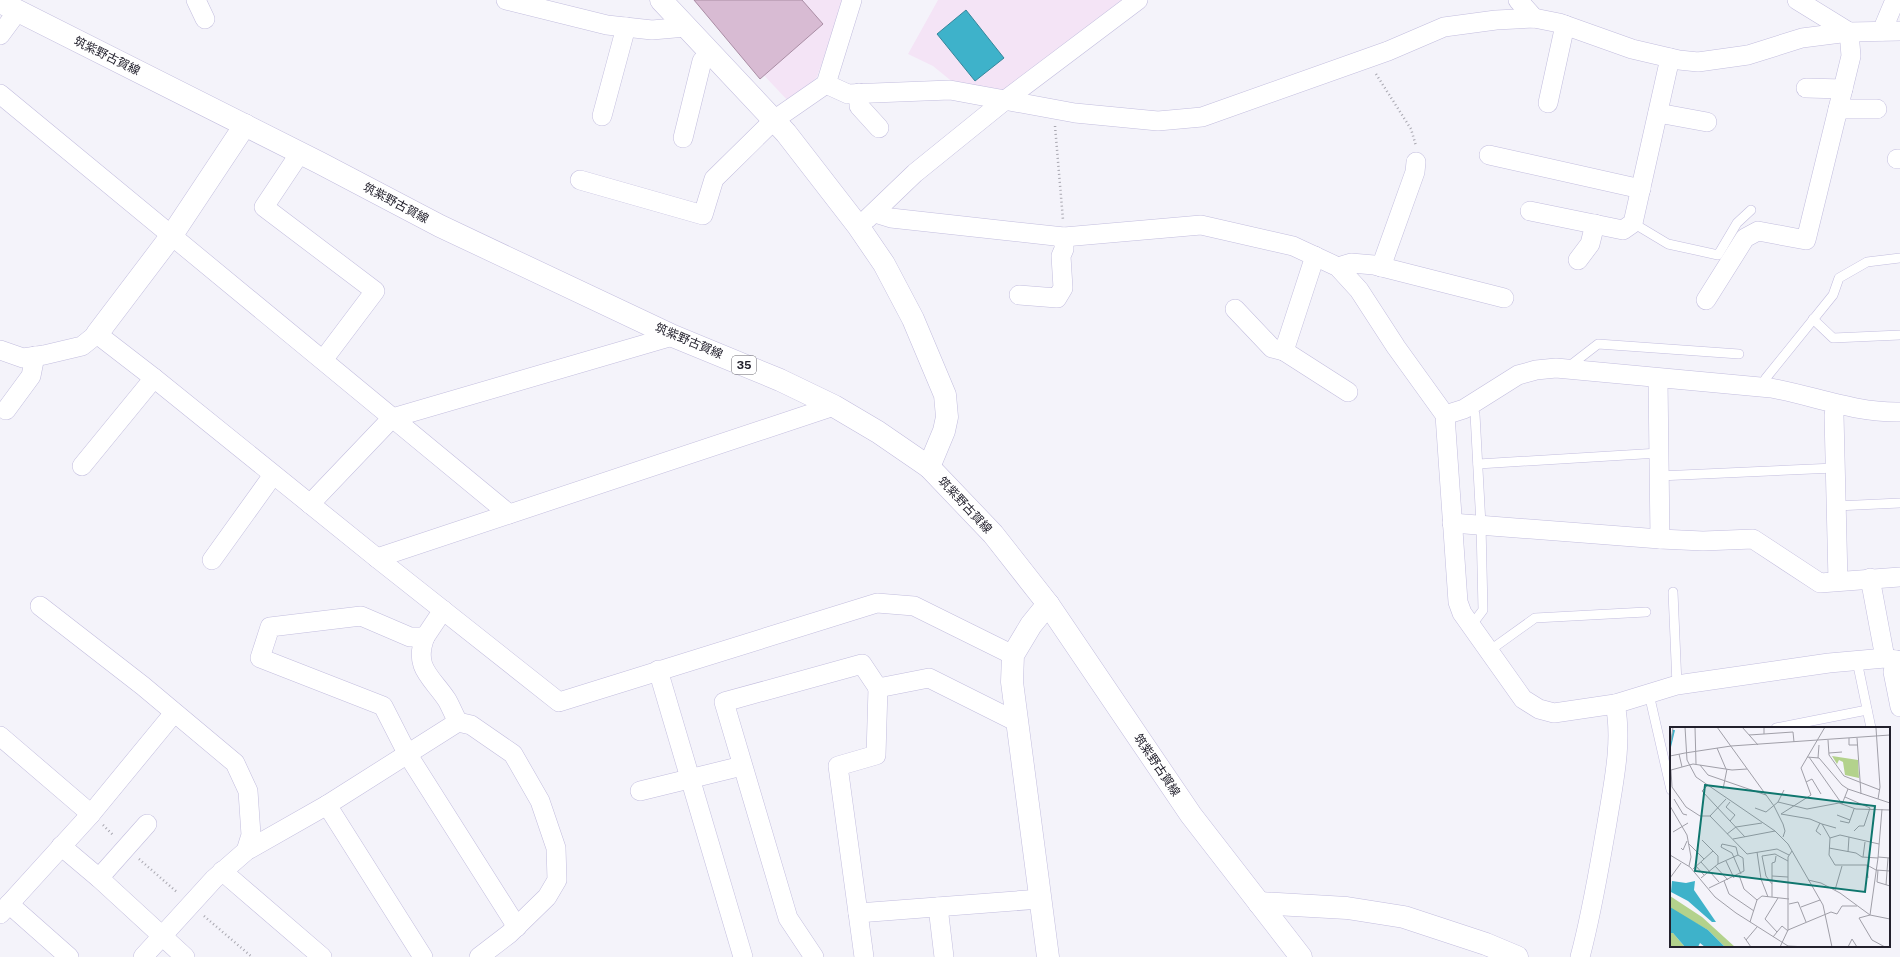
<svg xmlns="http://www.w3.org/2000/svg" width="1900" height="957" font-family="'Public Sans','Noto Sans JP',sans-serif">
<rect width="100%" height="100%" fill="#f4f3fa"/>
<g fill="#f4e4f6">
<path d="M693,0H844L817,77L791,104Z"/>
<path d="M938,0H1126L1001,94L960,88L933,66L908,54Z"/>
</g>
<path fill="#3eb2ca" stroke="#36869b" d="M966,10L1004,58L975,81L937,34Z"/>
<path fill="#d8bbd3" stroke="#a98da4" d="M694,0H802L823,24L760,79Z"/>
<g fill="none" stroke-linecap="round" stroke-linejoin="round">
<g stroke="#c2bdde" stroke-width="10">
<g id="lane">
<path d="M1633,223L1668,244L1718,255L1737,223L1751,210"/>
<path d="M1813,319L1833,338L1900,335"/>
<path d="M1567,368L1598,344L1739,354"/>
<path d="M1761,387L1766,378L1833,295L1839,278L1867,262L1900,258"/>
<path d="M1471,405L1475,414L1481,525L1483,610L1471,626"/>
<path d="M1478,464L1659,453"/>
<path d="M1659,476L1835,468"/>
<path d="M1836,506L1900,503"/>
<path d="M1673,592L1677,685"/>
<path d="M1489,651L1535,618L1646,612"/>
<path d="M1857,661L1871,728"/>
<path d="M1649,694L1671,790"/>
<path d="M1776,728L1867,710"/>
</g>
</g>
<g stroke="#c2bdde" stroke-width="20">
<g id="street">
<path d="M196,0L205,19"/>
<path d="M506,0L607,25L652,30L686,27"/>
<path d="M1518,0L1534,18"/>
<path d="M1882,31L1895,0"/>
<path d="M0,35L17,12"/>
<path d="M826,84L848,94L950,90L1075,113L1158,121L1202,117L1388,51L1444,27L1496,20L1534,18L1559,23L1632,49L1679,60L1698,62L1748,55L1802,38L1849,32L1900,31"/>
<path d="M1806,88L1843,89"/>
<path d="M859,93V106L879,128"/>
<path d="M0,94L509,514"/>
<path d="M1548,103L1565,25"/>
<path d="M1838,109H1877"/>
<path d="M1658,113L1707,122"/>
<path d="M602,116L626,27"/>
<path d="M683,138L702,61L710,53"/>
<path d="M300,153L264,207L375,291L323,360"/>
<path d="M1489,155L1641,189"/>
<path d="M1897,159H1900"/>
<path d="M580,180L703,215L714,179L774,120L826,84L852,0"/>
<path d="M1530,211L1623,230L1633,223L1670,58"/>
<path d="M875,213L891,218L1064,237L1201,225L1293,246L1338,267L1359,290L1396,347L1445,415L1458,602L1462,613L1523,699L1539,709L1554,713L1615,704L1677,685L1829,663L1885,658L1900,661"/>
<path d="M867,219L915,173L1004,101L1138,0"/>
<path d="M1315,256L1284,351L1348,392"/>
<path d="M1578,260L1590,244L1595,224"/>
<path d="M1338,267L1351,263L1374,265L1504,298"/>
<path d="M1381,267L1415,172L1416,162"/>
<path d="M1019,295L1057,298L1063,288L1061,256L1064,249V237"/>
<path d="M1706,300L1745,238L1758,231L1806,240L1851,56L1849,32L1797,0"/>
<path d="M1235,309L1272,348L1284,351"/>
<path d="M0,350L23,358L44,355L82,346L97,334L154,378L377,558L559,702L877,603L914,606L1013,655"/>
<path d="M1658,379L1660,539"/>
<path d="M1836,405L1834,415L1838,581"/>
<path d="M6,410L31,376L35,356"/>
<path d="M1445,415L1464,409L1518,375L1536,370L1556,368L1771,388C1815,396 1855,413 1900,412"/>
<path d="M82,466L154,378"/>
<path d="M310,504L392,418L673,336"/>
<path d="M1452,523L1660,539L1703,541L1753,539L1820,583L1900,577"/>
<path d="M377,558L834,406"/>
<path d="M212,560L273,475"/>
<path d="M1870,578L1885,658"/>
<path d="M40,606L143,686L235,763L248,791L251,835L246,851"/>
<path d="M425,637L443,610"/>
<path d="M1896,660L1893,672L1900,707"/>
<path d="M658,670L743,957"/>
<path d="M458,722C454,715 451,707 447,700C432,677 413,668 425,637H410L361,616L270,627L260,658L383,706L408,755L517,927"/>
<path d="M0,736L91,814"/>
<path d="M640,791L742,766"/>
<path d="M327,805L423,957"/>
<path d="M61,846L99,878L185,957"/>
<path d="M222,871L322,957"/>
<path d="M99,878L147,824"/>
<path d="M9,904L69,957"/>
<path d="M938,907L944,957"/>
<path d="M858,913L1040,899"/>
<path d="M0,914L91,814L174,713"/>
<path d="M143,957L214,879L246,851L327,805L458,722L471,725L513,754L540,801L556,848L557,880L547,897L509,934L479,957"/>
<path d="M814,957L788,918L724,702L862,664L878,688L929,678L1011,719"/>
<path d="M864,957L838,766L876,755L878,688"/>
<path d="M1580,957C1592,913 1599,868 1607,823C1613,785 1623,742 1615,704"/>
</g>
</g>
<g stroke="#c2bdde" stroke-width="23">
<g id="secondary">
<path d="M661,0L786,133L858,226L884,264L913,319L945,395L947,417L944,431L929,467"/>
<path d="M97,334L172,235L245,125"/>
<path d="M1259,903L1347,908L1404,917L1486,944L1517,957"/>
<path d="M1048,957L1012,682L1013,655L1031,625L1048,604"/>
</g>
</g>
<g stroke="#c2bdde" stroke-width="23">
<path id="primary" d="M0,2L320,163L440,226L673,336L780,380L834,406L878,432L929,467L993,534L1048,604L1191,815L1301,957"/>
</g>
<g stroke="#a8a7b0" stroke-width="2.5" stroke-dasharray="1 3" stroke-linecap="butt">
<path d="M1376,74L1411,129L1416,146"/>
<path d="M1055,126L1063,220"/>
<path d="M103,825L113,835"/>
<path d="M139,859L178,893"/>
<path d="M204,916L252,957"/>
</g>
<use href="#lane" stroke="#fff" stroke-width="9"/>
<use href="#street" stroke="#fff" stroke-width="19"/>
<use href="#secondary" stroke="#fff" stroke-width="22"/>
<use href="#primary" stroke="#fff" stroke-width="22"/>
</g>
<g text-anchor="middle" stroke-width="3" stroke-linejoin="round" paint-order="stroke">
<rect fill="#fff" stroke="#64636b" stroke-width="1" x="732" y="356" width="24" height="18" rx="3"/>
<g font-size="11" font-weight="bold" fill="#22202c">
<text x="744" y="369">35</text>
</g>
<g font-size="12" fill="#22202c" stroke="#fff">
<text transform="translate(107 56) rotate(26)" y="4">筑紫野古賀線</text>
<text transform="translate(396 203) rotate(28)" y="4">筑紫野古賀線</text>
<text transform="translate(689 341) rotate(23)" y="4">筑紫野古賀線</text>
<text transform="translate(965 505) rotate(47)" y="4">筑紫野古賀線</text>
<text transform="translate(1157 765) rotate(56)" y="4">筑紫野古賀線</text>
</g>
</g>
<g transform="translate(1670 727)">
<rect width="220" height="220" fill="#f4f3fa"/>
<path d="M162,29L188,33L189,51L175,48L173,35L169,33L167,37ZM0,169L32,190L65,220H55L38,203L4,184L0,180ZM0,206H3L15,220H0Z" fill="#b3d28c"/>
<path d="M2,154L16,156L25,154L24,163L46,195H42L18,174L1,165ZM0,180L38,203L55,220H35L30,216L28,220H15L3,206H0Z" fill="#3eb2ca"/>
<path fill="none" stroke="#3eb2ca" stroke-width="2" d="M0,20L4,3"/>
<path fill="none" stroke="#a09fa8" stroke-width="1" d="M15,0L17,33L26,50L105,104L118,117L153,178L162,220M25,0L26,37M47,0L104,79L113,97L115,104L113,110M72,0L88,18M191,0H209M206,1L210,60L208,72M94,7L123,5L124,15M79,8L94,7V0M179,11V18H187M187,11L191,67M158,13L159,28L174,49L210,63M1,14L3,0M47,21L56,42M15,26L61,19L220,8M159,26L172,25M9,27L12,40M0,29L15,26M137,30L149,31L172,58L178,62L220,76M139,30L172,77M148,31L149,18M30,38L38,48L96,68M136,55L142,52L151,67M37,59L32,64L75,110M53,62L57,42M175,70L200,81L194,99H189L184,104M4,72L13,87L17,88M56,72L40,89H30L16,80L2,60L1,43L23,37L62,43L77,42M108,75L137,82L169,76L186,82L220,83M172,77L178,62M0,79L17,108L21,130L19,139M85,81L96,85L108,75L114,63M212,82L208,131L200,188L189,191L202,213L215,220M111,87L140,92L152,97L160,111L159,128L165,138H197L206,143L220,144M111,87L141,68L131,41L155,0M167,88L180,93M40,89L77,127L107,122L119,128M60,94L65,88L56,80L60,75M170,94L179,96L184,82M150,96L146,104L151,108M152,97L166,101M3,105L18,96M57,107L66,100L92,96M160,111L170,108L209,117M63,112L105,104M32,113L48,129V137M19,117L34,132M11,121L13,123L17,114M159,121L186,126L192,130L208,131M87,125L91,152L98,170M178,125L179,110M0,128L20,140L45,170L66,186L118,219L137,220M68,128L66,120L52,117L51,120L62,126L71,147M193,130L195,115M208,130L220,131M56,134L64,151M31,135L49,155M197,138L198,151M26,139L34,148M45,139L58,153M23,142L43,124M208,143L207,155L220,159M69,148L74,162L87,173M102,149L118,150M0,151L11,136M31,151L48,137L68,128L73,131L74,144L39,161M138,153L151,156L170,166L200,188L220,192M54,154L59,167L84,184M102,157V136L105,135L106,129M216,158L218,131M165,163L172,139M102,170V157L96,149L92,129L105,127L118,134M119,177L128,175L136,195M131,180L150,173M80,195L87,173L92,169L119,172M118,203L161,185L167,187L172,179H187M107,205L112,199L118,204M74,210L81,220M103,210L107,205L95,192L108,171M76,213L87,200M110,220L118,203V130L122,124M178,220L182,212L187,220"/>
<path fill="#0f766e" fill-opacity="0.15" stroke="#0f766e" stroke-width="2" d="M35,58L205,79L195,165L25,144Z"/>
<rect width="220" height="220" fill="none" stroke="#22202c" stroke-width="2"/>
</g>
</svg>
